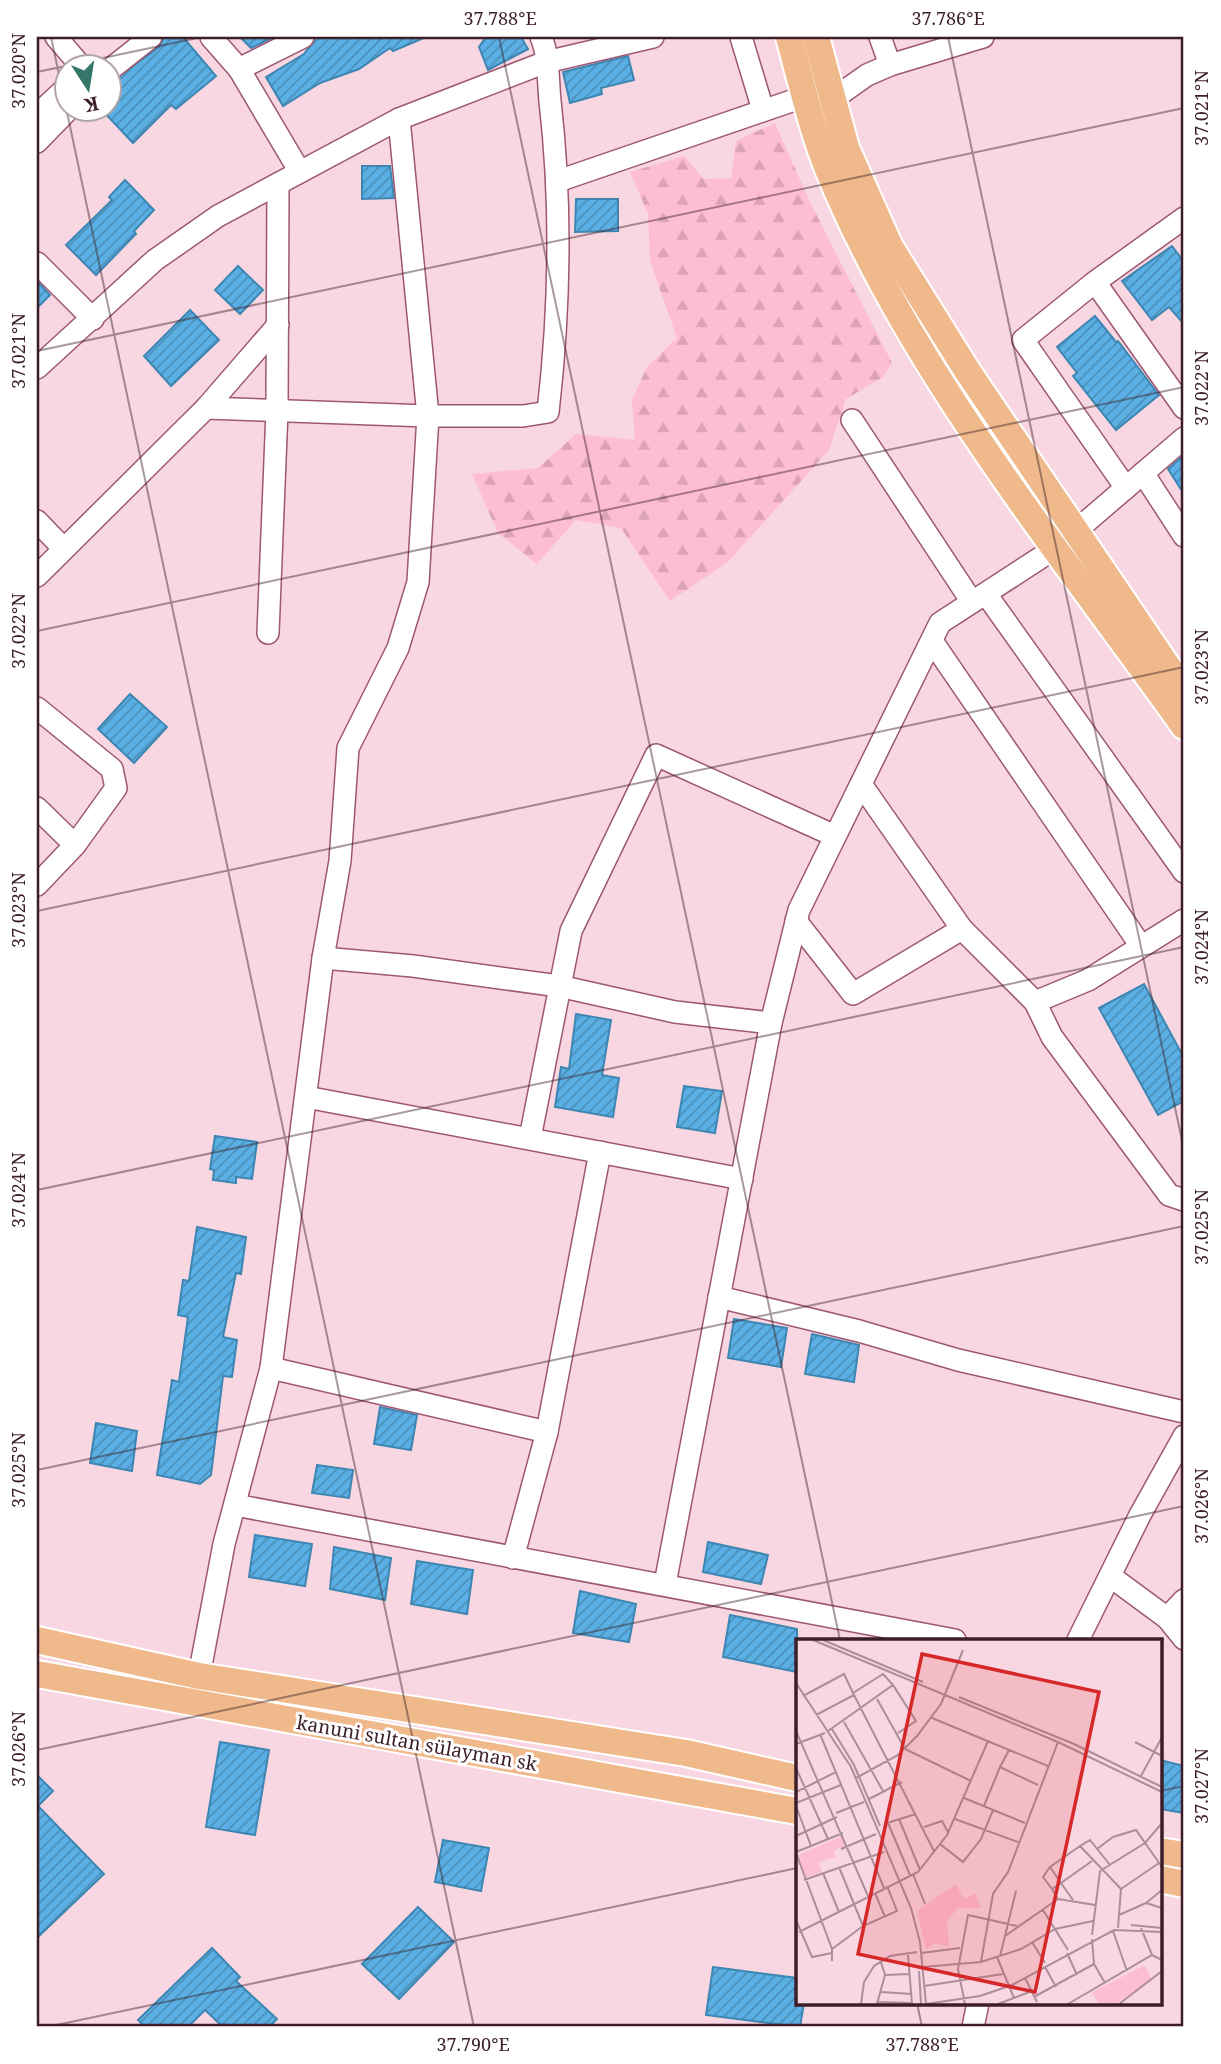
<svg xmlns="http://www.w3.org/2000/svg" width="1221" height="2064" font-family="'Noto Serif',serif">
<defs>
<pattern id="forest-firs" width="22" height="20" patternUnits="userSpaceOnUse" patternTransform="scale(1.75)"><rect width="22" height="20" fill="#febed2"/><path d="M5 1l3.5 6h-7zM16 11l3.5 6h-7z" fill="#dba3b4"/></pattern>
<pattern id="building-hatch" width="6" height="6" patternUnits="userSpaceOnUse" patternTransform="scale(1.75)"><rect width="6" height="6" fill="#5ab0e4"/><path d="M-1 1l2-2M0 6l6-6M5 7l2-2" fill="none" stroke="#4c8fb9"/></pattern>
</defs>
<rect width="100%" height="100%" fill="#f9d7e2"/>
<path fill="url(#forest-firs)" d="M775,123L809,200L892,363L883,377L846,399L829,450L727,563L670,601L621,528L576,520L537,564L498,533L472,474L538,468L576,434L635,440L632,400L647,367L677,338L650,261L648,214L630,172L684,156L704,179L731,178L736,141Z"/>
<g fill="url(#building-hatch)" stroke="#3e86b2" stroke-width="2">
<path d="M164,37H183L216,76L176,109L171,105L133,143L100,108H108V84L159,47Z"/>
<path d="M240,37H274L251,48Z"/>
<path d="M316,37H426L393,51L390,48L359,69L320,83L283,106L266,77L304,54Z"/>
<path d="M486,37H521L528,49L488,70L479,47Z"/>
<path d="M628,56L634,80L601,88L602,94L570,103L563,72Z"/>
<path d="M362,166H390L394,198L362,199Z"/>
<path d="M125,180L154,210L134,231L136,234L96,275L66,245L112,200L109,197Z"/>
<path d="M576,199H618V231L575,232Z"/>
<path d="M1172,246L1184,262V324L1169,307L1152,320L1122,281Z"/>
<path d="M238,266L263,290L240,314L215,290Z"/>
<path d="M37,281L50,295L37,308Z"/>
<path d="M190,310L219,340L171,386L144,356Z"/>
<path d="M1095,316L1116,342L1118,341L1159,395L1116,430L1073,376L1077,373L1057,347Z"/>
<path d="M1184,455V494L1168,469Z"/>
<path d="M130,694L167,727L134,763L98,729Z"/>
<path d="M1144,984L1184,1058V1101L1158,1115L1099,1008Z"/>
<path d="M576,1014L611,1020L602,1075L619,1078L613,1117L555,1107L561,1067L569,1069Z"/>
<path d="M684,1086L722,1091L715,1133L677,1127Z"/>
<path d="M215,1136L257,1142L252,1179L236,1177V1183L213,1180L214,1170L210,1169Z"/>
<path d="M197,1227L246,1237L241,1274L236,1273L223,1337L237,1340L232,1377L223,1376L211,1475L200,1484L157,1475L172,1380L179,1382L188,1317L178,1315L183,1280L189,1281Z"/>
<path d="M734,1319L787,1328L781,1367L728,1358Z"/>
<path d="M812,1334L859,1345L854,1382L805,1374Z"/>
<path d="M380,1407L417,1415L411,1450L374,1444Z"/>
<path d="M96,1423L137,1431L132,1471L90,1463Z"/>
<path d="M317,1465L353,1470L349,1498L312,1493Z"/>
<path d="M255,1535L312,1544L305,1586L249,1577Z"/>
<path d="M708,1542L768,1555L761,1584L703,1572Z"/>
<path d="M334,1547L391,1558L385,1600L330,1589Z"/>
<path d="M417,1561L473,1570L467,1614L411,1604Z"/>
<path d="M580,1591L636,1604L629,1642L573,1633Z"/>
<path d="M730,1615L797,1629V1672L723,1657Z"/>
<path d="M220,1742L269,1750L255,1835L206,1827Z"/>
<path d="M1160,1760L1184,1766V1813L1160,1809Z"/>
<path d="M37,1775L53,1791L38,1806L104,1874L37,1938Z"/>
<path d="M443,1840L489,1848L481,1891L435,1882Z"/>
<path d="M418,1907L454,1942L399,1999L362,1964Z"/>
<path d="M212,1948L240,1977L236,1981L277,2019L269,2027H223L205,2010L188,2027H145L138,2020Z"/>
<path d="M713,1967L797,1978V2003H804L800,2027L706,2015Z"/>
</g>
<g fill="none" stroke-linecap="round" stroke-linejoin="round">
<g stroke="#9e5771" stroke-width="24">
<g id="minor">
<path d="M56,37L81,66"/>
<path d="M211,37L239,69L300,172"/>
<path d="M741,37L763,110"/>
<path d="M880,37L890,65"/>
<path d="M239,69L303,37"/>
<path d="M108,71L151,37"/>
<path d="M833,99L867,75L890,65L983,37"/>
<path d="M37,115L66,88"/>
<path d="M37,142L70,108"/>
<path d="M558,181L806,96"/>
<path d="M37,263L93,319"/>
<path d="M1095,282L1184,408"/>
<path d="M37,368L155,260L218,216L399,119L546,62L653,37"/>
<path d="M206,408L428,416H523L548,412C560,308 562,205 550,101C548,81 549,55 541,37"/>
<path d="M852,420L972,602"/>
<path d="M1143,473L1184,536"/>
<path d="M1126,488L1023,340L1095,282L1184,218"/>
<path d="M37,521L63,548"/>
<path d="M37,576L206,408L278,325"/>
<path d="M986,594L1184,872"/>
<path d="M268,633L277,411L278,184"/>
<path d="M932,641L1141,946"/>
<path d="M37,708L112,769L116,788L75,845"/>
<path d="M861,784L962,929L1035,1002L1052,1037L1169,1195L1184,1200"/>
<path d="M37,808L75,845L37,885"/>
<path d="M796,921L853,994L962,929"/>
<path d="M323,958L413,966L559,986L675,1012L771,1023"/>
<path d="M1035,1002L1088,980L1184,920"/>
<path d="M306,1097L742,1179"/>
<path d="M530,1138L571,931L656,755L835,836"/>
<path d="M719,1297L859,1331L958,1360L1184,1412"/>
<path d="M271,1368L547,1432L513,1558"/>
<path d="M547,1432L600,1152"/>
<path d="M235,1505L955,1640"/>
<path d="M1110,1576L1167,1618"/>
<path d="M665,1584L771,1023L799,910L940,623L1057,547L1184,438"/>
<path d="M1184,1600L1167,1618L1184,1639"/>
<path d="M1078,1640L1140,1515L1184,1436"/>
<path d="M199,1676L224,1544L271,1368L323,958L340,861L348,748L398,648L418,582L428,416L399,119"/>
<path d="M973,2027L978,2003"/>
</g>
</g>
<g stroke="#fff" stroke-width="30">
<g id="major">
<path d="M789,37C801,80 811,127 828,169C909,368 1060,552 1184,726"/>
<path d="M816,37L846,148L890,247L968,372L1184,691"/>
<path d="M37,1640L199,1676L686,1753L797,1778"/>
<path d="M37,1674L797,1811"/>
<path d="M1160,1851L1184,1855"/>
<path d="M1160,1879L1184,1884"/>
</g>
</g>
<use href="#minor" stroke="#fff" stroke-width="21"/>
<use href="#major" stroke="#efb98c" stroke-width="26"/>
</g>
<path fill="none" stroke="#3c1e29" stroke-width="2" stroke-opacity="0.45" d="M51,37L474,2027M499,37L840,1640M948,37L1184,1150M37,72L202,37M37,351L1184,108M37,631L1184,387M37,911L1184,667M37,1190L1184,947M37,1470L1184,1226M37,1750L1184,1506M1160,1791L1184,1786M917,2003L922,2027M47,2027L797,1868"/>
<g text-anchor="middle" stroke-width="6" stroke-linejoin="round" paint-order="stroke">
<g font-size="19" fill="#3c1e29" stroke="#fff">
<text transform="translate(417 1743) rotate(10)" y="7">kanuni sultan sülayman sk</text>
</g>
</g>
<g transform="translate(796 1639)">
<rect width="366" height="366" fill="#f9d7e2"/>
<path d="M160,245L166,257L172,259L179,254L185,269H161L151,283L153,308L139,304L130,311L121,272Z" fill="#febed2"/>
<path d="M46,197L49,206L38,212L40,218L23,223L26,233L10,238L0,217ZM349,326L355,341L319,365H303L296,353Z" fill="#febed2"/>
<path fill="none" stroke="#ad8d98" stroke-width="2" d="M17,1L262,103L366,153M27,1L127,43M0,44L55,128L115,269L124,303L130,365M57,54L87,35L97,46M58,56L138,212M7,57L48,35L58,56L20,76M163,58L278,105L366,148M81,60L109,110L175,142M136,79L252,127M48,83L87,152M36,90L58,126L84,187M0,92L72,257M32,92L97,46L120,82L102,94M24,95L88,249M339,103L366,117M0,105L29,94M213,111L204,128L242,146M0,129L32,200M345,137L366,98M60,139L102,116L121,97L145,65L167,11M0,153L40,133M168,159L229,184M73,160L106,143M0,164L45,146M0,167L15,207M188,167L204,128M40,174L68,163M103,180L124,231M159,180L222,203M91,184L120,175M92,184L114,236M128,188L146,182L152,193M0,197L41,178M144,205L167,223L185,200L197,171M284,207L325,250M45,210L80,195M301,210L317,198L340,191L366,228M0,213L47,194M0,214L36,310V322M43,228L67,287M254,228L247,238L256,250M27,234L43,273M117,235L129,265M8,241L88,213M366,251L350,264L366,269M79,254L89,278M262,260L299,266M277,261L265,244L296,222M247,271L272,311M323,276L350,264M0,281L16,318L36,314M335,286L366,289M322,289L325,250L363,224M345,289L356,316M317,292L331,332M3,293L122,233L151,196L192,102M296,296L304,232L349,204L366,184M209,297L262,260L256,250L265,244L254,228L284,207L294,201L314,226M296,300L298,325L309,344M236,303L249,324M36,310L67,287L101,272L91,247M125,314L164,309M271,314L281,336M112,316L116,365M204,317L220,252M201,318L218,359M185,323L197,255L212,233L262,103M126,328L185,323L225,310L259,290L297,282M249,328L260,348M123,332L125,365M89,336L114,335M229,339L241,363M128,347L207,335M85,353L116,355M238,358L298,325M82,363L116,364M65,365L68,343L78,327L94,317L121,313M81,365L89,336L85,323M130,365L184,357L216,346L318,291L366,293M169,365L162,330L172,276L221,287M202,365L236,352M272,365L356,316L366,321M323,365L366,332"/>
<path fill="#d62828" fill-opacity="0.15" stroke="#d62828" stroke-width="3.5" d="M126,15L303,53L239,353L62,315Z"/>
<rect width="366" height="366" fill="none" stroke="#3c1e29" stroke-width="3.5"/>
</g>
<rect width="1221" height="2064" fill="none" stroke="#ffffff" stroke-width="77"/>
<g transform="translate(88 88) rotate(168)"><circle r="33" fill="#ffffff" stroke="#b1a5a9" stroke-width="2"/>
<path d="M0-5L12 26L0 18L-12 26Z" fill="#347769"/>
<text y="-10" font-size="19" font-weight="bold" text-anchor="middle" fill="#3c1e29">K</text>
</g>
<rect x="38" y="38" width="1144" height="1987" fill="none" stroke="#3c1e29" stroke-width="2.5"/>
<g font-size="18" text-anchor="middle" fill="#3c1e29">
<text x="500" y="25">37.788°E</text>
<text x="948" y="25">37.786°E</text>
<text transform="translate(19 71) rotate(-90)" y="6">37.020°N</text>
<text transform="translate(1202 108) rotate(-90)" y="6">37.021°N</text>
<text transform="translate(19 351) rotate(-90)" y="6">37.021°N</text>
<text transform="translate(1202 388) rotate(-90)" y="6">37.022°N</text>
<text transform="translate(19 631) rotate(-90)" y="6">37.022°N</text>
<text transform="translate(1202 667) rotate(-90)" y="6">37.023°N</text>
<text transform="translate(19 910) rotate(-90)" y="6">37.023°N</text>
<text transform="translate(1202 947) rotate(-90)" y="6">37.024°N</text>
<text transform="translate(19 1190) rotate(-90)" y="6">37.024°N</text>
<text transform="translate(1202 1227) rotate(-90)" y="6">37.025°N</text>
<text transform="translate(19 1470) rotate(-90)" y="6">37.025°N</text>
<text transform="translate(1202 1506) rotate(-90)" y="6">37.026°N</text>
<text transform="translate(19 1749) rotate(-90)" y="6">37.026°N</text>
<text transform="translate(1202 1786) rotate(-90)" y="6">37.027°N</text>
<text x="473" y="2051">37.790°E</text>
<text x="922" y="2051">37.788°E</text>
</g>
</svg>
